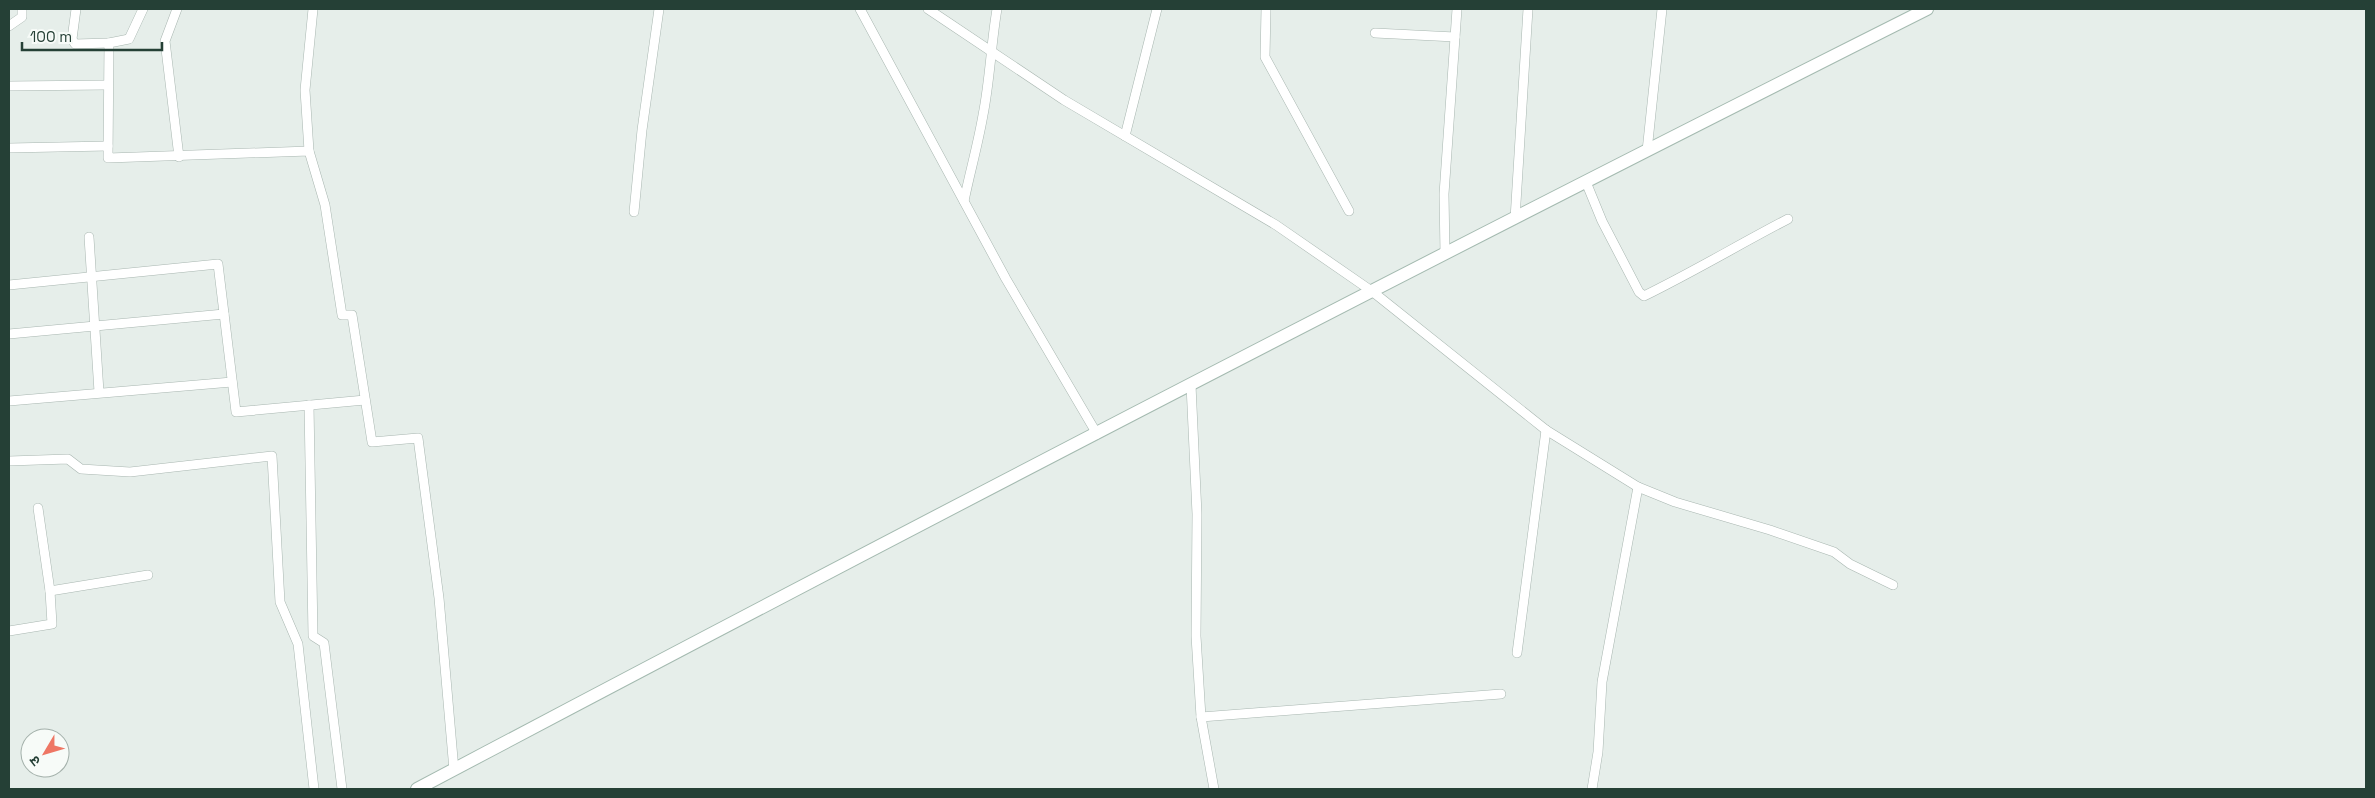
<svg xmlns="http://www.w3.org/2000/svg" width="2375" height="798" font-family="'Space Grotesk','Noto Sans Devanagari',sans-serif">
<rect width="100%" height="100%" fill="#e6eeea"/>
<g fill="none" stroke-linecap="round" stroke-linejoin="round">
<g stroke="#a8b6b0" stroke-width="10">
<g id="minor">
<path d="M76,9L72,39L75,44L109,43"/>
<path d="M143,9L129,39L109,43L108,158L309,151L325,205L342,315H352L372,442L418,438L439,598L454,770"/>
<path d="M177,9L165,41L179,157"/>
<path d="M860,9L1006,279L1097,434"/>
<path d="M928,9L1064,100L1276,225L1373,292L1546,430L1638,487L1675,502L1770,530L1834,552L1850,564L1893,585"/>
<path d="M1266,9L1265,57L1349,211"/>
<path d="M9,26L22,17V9"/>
<path d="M1375,33L1455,37"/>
<path d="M9,86L107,85"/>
<path d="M1125,136L1157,9"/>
<path d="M9,148L108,146"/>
<path d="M309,151L305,90L313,9"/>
<path d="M1647,151L1662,9"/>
<path d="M1586,182L1602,221L1639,292L1644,296C1693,272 1740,244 1788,219"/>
<path d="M964,201C970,172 978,144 983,115C990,80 991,44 997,9"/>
<path d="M634,212L642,130L659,9"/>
<path d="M1515,219L1528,9"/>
<path d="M89,237L99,392"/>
<path d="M1445,254L1444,194L1457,9"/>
<path d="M9,285L218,264L236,412L365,400"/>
<path d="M9,334L224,314"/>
<path d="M1191,385L1197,514L1196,636L1201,717L1214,789"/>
<path d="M9,401L232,382"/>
<path d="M309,405L313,636L324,643L342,789"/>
<path d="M9,461L68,459L81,469L130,472L272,456L280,602L298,644L314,789"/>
<path d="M50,591L148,575"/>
<path d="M9,631L52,624L50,591L38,508"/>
<path d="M1517,653L1546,430"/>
<path d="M1201,717L1501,694"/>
<path d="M1592,789L1598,752L1602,682L1638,487"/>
</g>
</g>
<g stroke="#a4bab0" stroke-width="14">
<path id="secondary" d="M417,789C918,524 1421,263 1927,9"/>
</g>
<use href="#minor" stroke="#fff" stroke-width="9"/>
<use href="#secondary" stroke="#fff" stroke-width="12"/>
</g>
<rect width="2375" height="798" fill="none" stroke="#254036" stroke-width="20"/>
<g transform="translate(45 753) rotate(232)"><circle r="24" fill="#f7fbf8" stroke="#a3b0aa"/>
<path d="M0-4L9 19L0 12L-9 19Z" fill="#ee7664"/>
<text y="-8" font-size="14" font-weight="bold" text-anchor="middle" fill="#254036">उ</text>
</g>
<path d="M22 42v8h140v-8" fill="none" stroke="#254036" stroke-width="2.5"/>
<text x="30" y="42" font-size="15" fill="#254036" stroke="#f7fbf8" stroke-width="4" paint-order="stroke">100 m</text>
</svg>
